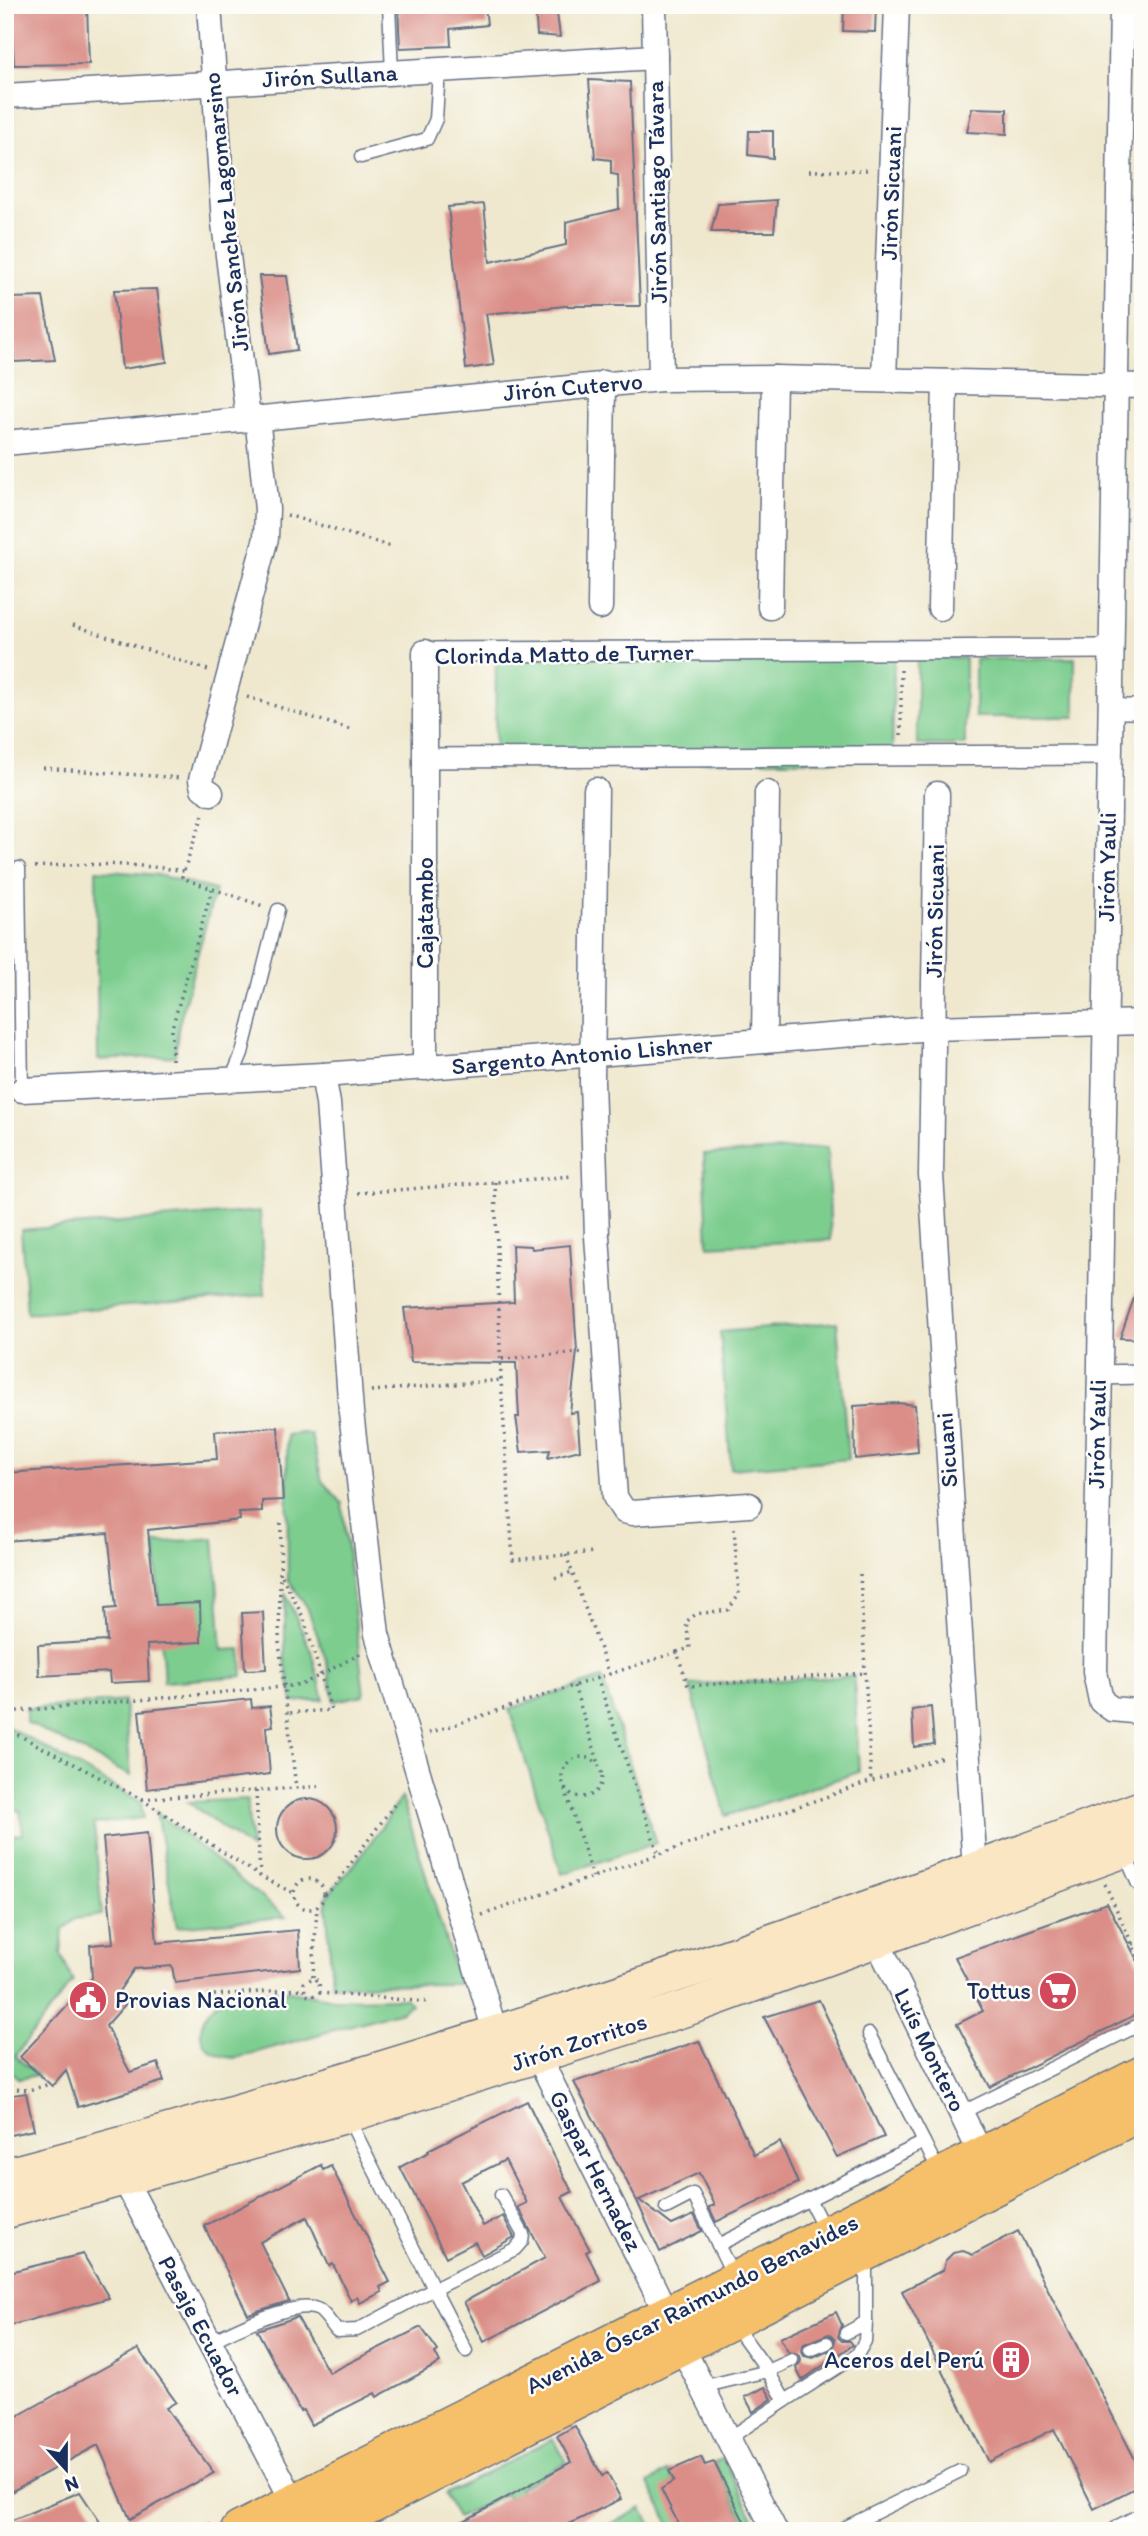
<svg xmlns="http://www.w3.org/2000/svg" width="1148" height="2536" font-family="Itim,sans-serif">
<rect width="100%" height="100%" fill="#fdfcf7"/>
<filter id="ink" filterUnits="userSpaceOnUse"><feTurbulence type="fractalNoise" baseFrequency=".0143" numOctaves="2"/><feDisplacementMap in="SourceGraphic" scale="14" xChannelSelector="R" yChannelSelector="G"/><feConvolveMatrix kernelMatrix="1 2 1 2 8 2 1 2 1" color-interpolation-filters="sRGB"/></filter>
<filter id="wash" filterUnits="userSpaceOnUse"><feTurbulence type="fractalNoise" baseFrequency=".00686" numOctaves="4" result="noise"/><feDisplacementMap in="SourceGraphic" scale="28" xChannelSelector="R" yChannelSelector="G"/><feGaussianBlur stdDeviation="1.57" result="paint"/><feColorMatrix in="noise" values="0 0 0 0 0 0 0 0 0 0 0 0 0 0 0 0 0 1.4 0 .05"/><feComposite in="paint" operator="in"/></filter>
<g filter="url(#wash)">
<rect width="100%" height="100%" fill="#efe8ce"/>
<g fill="#7ccd8e" stroke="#4c7e76" stroke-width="2">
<path d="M894,657L892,760L495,763L496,658Z"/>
<path d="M917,657L965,658V745H917Z"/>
<path d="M1075,658V717H975V659Z"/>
<path d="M96,870L158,875L215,890L179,1024L175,1056L98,1060Z"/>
<path d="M827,1148L831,1240L708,1246L704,1154Z"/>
<path d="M260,1211L265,1295L27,1314L21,1230Z"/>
<path d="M837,1322L848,1459L731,1469L720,1332Z"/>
<path d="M304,1433L311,1435L322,1481L342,1503L364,1695L334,1701L326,1659L307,1607L288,1579L287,1435Z"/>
<path d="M214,1538L222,1650L241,1649L243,1676L164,1682L155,1543Z"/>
<path d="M285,1593L311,1651L324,1699L293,1702L285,1659Z"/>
<path d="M854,1676L859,1772L726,1816L690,1685Z"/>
<path d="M602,1678L656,1843L562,1874L509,1709Z"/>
<path d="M124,1701L131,1776L26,1722V1709Z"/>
<path d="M5,1725L141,1802L143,1818L94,1824L102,1915L75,1919L63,1930L61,1954L73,1981L15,2056L37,2075L19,2079L5,2067V1910L8,1909L5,1836L23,1834L20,1810L5,1811Z"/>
<path d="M402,1797L459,1984L332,1985L326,1897L358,1860Z"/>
<path d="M247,1799L251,1849L188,1802Z"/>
<path d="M156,1812L286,1917L177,1927Z"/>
<path d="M284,1990L335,1999L405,1998L411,2004L401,2011L236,2058C193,2056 191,2021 222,1998Z"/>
<path d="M553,2439L567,2462L519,2488L537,2521L524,2527L506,2494L457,2518L445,2494Z"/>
<path d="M723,2458L760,2531H749L714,2462Z"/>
<path d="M669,2471L674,2481L682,2531H673L649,2483Z"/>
<path d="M642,2508L654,2531L640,2528L597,2531Z"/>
</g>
<g id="blocks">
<g fill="#da8e87" fill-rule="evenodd">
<path d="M10,5H87L89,64L14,65Z"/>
<path d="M398,5H485L487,25L450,29L451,46L400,48Z"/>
<path d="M535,5H556L560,37L537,35Z"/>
<path d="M844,5H876L875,32L843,31Z"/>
<path d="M589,80L630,82L640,306H565L486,314L494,365L466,369L448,207L484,204L490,262L566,245V222L619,209L618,175L611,174V160L595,158Z"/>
<path d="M972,108L1007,109V134L967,132Z"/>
<path d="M749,131H773V158L748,155Z"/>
<path d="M777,200L774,232H711L718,204Z"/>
<path d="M259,276H287L297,350L269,354Z"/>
<path d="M157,289L167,362L122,369L114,290Z"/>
<path d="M43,297L55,360L14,362L11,298Z"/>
<path d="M512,1245L531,1246L532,1249L570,1245L577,1351L570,1413L577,1412L580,1450L548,1458L550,1450L521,1452L516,1417H519L516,1363L411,1362L404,1308L514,1302Z"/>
<path d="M1140,1281L1143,1282V1339L1120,1338Z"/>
<path d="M898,1403L915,1405L918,1452L855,1459L854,1406Z"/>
<path d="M278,1427L283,1500L262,1501V1512L239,1513L240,1520L148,1530L156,1605L200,1603L201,1642L147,1645L149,1681L110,1683L109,1672L39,1676L38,1645L107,1641L105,1609L116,1608L108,1533L5,1541V1473L217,1459L215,1431Z"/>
<path d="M263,1612L266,1669L245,1670L242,1613Z"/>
<path d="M251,1699L252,1708L270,1706L273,1726L266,1727L270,1774L147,1789L139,1711Z"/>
<path d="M931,1707L934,1744L914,1747L912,1710Z"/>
<circle cx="307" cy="1829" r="30"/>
<path d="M147,1833L157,1943L298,1930L300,1968L175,1983L172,1966L134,1969L119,1991L130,1999L106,2026L130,2072L158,2063L164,2081L78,2107L66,2070L52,2086L20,2057L92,1978L90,1945L113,1943L103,1838Z"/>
<path d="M1107,1903L1143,1971V2011L990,2087L957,2024L983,2011L955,1957Z"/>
<path d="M819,2000L884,2137L837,2157L764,2017Z"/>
<path d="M699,2041L754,2155L780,2142L798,2183L716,2222L709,2207L715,2205L699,2173L639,2200L672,2225L694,2215L702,2231L660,2252L637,2201L574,2082Z"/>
<path d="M26,2093L34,2130L5,2136V2096Z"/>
<path d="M527,2101L572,2192L562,2197L590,2250L586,2252L601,2281L484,2342L464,2302L545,2258L518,2207L527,2203L505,2160L461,2182L483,2226L503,2216L514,2237L482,2255L475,2242L446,2257L400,2167L429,2152L428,2150Z"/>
<path d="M321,2165L323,2170L331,2166L390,2282L380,2287L382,2292L360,2303L357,2297L351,2301L333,2264L329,2266L307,2217L260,2242L289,2301L248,2314L204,2226Z"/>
<path d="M1018,2231L1143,2475V2484L1094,2509L1054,2429L989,2462L902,2291L943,2270L945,2261L953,2253L963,2251L973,2255Z"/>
<path d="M83,2254L109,2298L5,2327V2273Z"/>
<path d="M836,2312L842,2325L838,2337L842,2341H850L853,2345L802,2380L796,2368L801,2361L800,2356L788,2352L780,2338ZM829,2334L835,2340L833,2349L813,2358L804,2356L801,2350L804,2344Z"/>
<path d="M297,2317L329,2373L421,2327L438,2351L435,2353L440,2363L377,2397L375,2393L311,2425L303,2410L300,2411L257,2330Z"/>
<path d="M138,2349L176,2402L166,2408L214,2473L130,2519L98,2445L5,2495V2423Z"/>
<path d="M765,2387L772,2399L753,2412L745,2397Z"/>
<path d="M575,2426L602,2476L607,2473L621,2499L555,2531H446L571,2462L557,2436Z"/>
<path d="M701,2457L705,2465L714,2462L749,2531H682L661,2489L674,2481L669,2471Z"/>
<path d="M80,2492L106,2531H5V2523Z"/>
</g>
</g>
</g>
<g filter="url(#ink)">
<use href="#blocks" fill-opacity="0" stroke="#657085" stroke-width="2"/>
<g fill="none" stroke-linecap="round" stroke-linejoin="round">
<g stroke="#657085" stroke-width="15">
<g id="service">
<path d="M389,5L392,73"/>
<path d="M361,157L427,139L436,119L439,70"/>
<path d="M19,868L22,1090"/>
<path d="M231,1080L242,1053L278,910"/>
<path d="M1124,1852L1138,1884"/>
<path d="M869,2034L924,2142"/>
<path d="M961,2113L1143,2023"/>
<path d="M347,2116L434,2289L515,2249L522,2241L523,2234L501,2195"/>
<path d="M809,2199L825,2230"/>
<path d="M666,2208L693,2194L734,2277"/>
<path d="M718,2245L924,2142L940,2174"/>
<path d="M734,2324L768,2371L792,2360"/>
<path d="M846,2333L866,2322V2257"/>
<path d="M210,2342C232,2331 297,2298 319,2310C325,2314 332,2325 337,2331L357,2330L434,2289L466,2351"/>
<path d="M810,2350L827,2343"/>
<path d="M702,2387L768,2371L785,2401L728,2439"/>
<path d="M785,2401L857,2355L865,2341L866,2322"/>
<path d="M838,2531L960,2471"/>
</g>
</g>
<g stroke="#657085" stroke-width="22">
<g id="pedestrian">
<path d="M425,652L1110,649"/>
<path d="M1110,709H1143"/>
<path d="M425,758L1109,755"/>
<path d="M1098,1375L1143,1374"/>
</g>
</g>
<g stroke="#657085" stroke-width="27">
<g id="minor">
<path d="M209,5L224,223L248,418"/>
<path d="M654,5L661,379"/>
<path d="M1122,5L1095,1672L1101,1701L1112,1709L1143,1712"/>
<path d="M5,96L655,57"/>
<path d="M884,380L897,5"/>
<path d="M5,443L661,379L774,378L1143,386"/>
<path d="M600,607L603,383"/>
<path d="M770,607L774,378"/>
<path d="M940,608L945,382"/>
<path d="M425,652V1068"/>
<path d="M596,790L592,1081L597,1236L615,1497L624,1511L632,1513L749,1505"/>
<path d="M211,793L203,788L201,780L266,538L267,509L257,417"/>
<path d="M937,794L931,1175L975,1871"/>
<path d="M764,1041L767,793"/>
<path d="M323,1075L328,1103L351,1412L377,1634L496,2035"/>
<path d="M22,1090L323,1075L933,1028L1143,1022"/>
<path d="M877,1941L983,2158"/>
<path d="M531,2042L668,2316"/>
<path d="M117,2165L294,2503"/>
<path d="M682,2347L775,2531"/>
<path d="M1121,2531L1143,2520"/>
</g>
</g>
<g stroke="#657085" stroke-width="38">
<g id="secondary">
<path d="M5,2176C392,2075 769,1948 1143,1808"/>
<path d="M5,2211L347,2115L687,2008L1143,1843"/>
</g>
</g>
<g stroke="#657085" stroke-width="41">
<g id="primary">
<path d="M240,2531L1143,2075"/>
<path d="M317,2531L1143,2110"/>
</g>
</g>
<g stroke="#657085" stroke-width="3.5" stroke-dasharray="2 5" stroke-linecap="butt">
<path d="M809,171L869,170"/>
<path d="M287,515L392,547"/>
<path d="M73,625L208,670"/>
<path d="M901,670V736"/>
<path d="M247,697L349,729"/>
<path d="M43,768L181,778"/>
<path d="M35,867C86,863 133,863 184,871L182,877L190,881L263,906"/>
<path d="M184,870L204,812"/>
<path d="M172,1060V1028L212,889"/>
<path d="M495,1182L501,1380L513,1560L594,1552"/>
<path d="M358,1193L573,1176"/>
<path d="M502,1359L585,1352"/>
<path d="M371,1391L501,1380"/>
<path d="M281,1523L279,1642L296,1788"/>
<path d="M566,1555L609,1674"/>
<path d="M860,1574L871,1782"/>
<path d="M282,1576L304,1619L331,1710L288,1713"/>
<path d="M555,1578L572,1572"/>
<path d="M677,1652L690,1648L686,1622L696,1614L728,1610L739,1595L734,1529"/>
<path d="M597,1678L659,1855"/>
<path d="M574,1686L599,1764"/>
<path d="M5,1723L7,1712L282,1687L303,1684L360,1654"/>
<path d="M5,1728L141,1799L260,1876L293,1893"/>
<path d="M429,1733L677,1652L688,1686L865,1673"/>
<circle cx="582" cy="1777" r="20"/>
<path d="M565,1789L593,1877"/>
<path d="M256,1791L260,1876"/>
<path d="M142,1799L322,1786"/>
<circle cx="309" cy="1894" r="15"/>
<path d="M1105,1884L1143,1968"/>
<path d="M324,1894L332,1889L397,1801"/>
<path d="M482,1915L945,1756"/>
<path d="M1132,1944L1143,1940"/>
<path d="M313,1977L317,1906"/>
<path d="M320,1993L319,1981L313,1978L304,1983L305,1994L310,1997L320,1993L429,2002"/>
<path d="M200,1996L303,1989"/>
<path d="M5,2082C19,2095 34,2089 49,2084"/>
<path d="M197,2531L213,2522"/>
</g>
<use href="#service" stroke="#fff" stroke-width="12"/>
<use href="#pedestrian" stroke="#fff" stroke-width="19"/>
<use href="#minor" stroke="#fff" stroke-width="24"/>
<use href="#secondary" stroke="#fbe6c4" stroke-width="35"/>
<use href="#primary" stroke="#f6c06b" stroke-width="38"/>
</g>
</g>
<defs>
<g id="supermarket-disc" transform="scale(2.0125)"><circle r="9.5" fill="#d1495b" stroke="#fdfcf7"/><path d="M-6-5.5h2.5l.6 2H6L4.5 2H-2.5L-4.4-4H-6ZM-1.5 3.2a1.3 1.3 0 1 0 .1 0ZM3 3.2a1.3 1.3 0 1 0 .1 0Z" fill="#fff"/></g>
<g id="civic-disc" transform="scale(2.0125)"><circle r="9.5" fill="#d1495b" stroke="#fdfcf7"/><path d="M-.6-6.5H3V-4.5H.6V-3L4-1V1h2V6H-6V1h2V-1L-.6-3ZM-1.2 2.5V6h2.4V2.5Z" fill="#fff"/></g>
<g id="building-disc" transform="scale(2.0125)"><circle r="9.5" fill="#d1495b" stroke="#fdfcf7"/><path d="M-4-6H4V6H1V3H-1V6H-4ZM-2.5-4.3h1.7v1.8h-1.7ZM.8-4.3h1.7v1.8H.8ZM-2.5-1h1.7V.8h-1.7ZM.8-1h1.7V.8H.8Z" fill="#fff"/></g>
</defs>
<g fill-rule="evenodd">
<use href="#supermarket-disc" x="1058" y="1991"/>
<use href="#civic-disc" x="88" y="2000"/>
<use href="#building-disc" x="1011" y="2360"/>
</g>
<g text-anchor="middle" stroke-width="5" stroke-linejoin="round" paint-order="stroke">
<g font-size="24" fill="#1b2f5e" stroke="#fdfcf7">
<text transform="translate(330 76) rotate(-3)" y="8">Jirón Sullana</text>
<text transform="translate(657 192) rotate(-91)" y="8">Jirón Santiago Távara</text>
<text transform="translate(891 193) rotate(-88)" y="8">Jirón Sicuani</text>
<text transform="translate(226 212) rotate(-96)" y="8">Jirón Sanchez Lagomarsino</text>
<text transform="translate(573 387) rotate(-5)" y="8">Jirón Cutervo</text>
<text transform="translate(564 654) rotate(-1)" y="8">Clorinda Matto de Turner</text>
<text transform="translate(1107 867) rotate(-89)" y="8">Jirón Yauli</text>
<text transform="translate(935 911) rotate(-89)" y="8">Jirón Sicuani</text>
<text transform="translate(425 913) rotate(-90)" y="8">Cajatambo</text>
<text transform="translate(582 1055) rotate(-5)" y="8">Sargento Antonio Lishner</text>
<text transform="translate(1097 1434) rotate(-89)" y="8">Jirón Yauli</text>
<text transform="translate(947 1450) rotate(-94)" y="8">Sicuani</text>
<text transform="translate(579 2042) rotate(-18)" y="8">Jirón Zorritos</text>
<text transform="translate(930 2050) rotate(64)" y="8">Luís Montero</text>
<text transform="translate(596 2171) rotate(63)" y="8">Gaspar Hernadez</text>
<text transform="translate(692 2304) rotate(-27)" y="8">Avenida Óscar Raimundo Benavides</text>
<text transform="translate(201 2326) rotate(62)" y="8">Pasaje Ecuador</text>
</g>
<g font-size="24" fill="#1b2f5e" stroke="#fdfcf7" text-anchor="end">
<text x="1031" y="1999">Tottus</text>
<text x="115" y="2008" text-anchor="start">Provias Nacional</text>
<text x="984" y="2368">Aceros del Perú</text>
</g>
</g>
<rect width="1148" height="2536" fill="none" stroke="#fdfcf7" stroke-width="28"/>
<g transform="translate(66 2469) rotate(159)" stroke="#fdfcf7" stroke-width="5" paint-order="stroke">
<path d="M0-5L12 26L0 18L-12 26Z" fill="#1b2f5e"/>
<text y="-10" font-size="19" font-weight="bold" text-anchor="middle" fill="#1b2f5e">N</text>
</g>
</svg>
